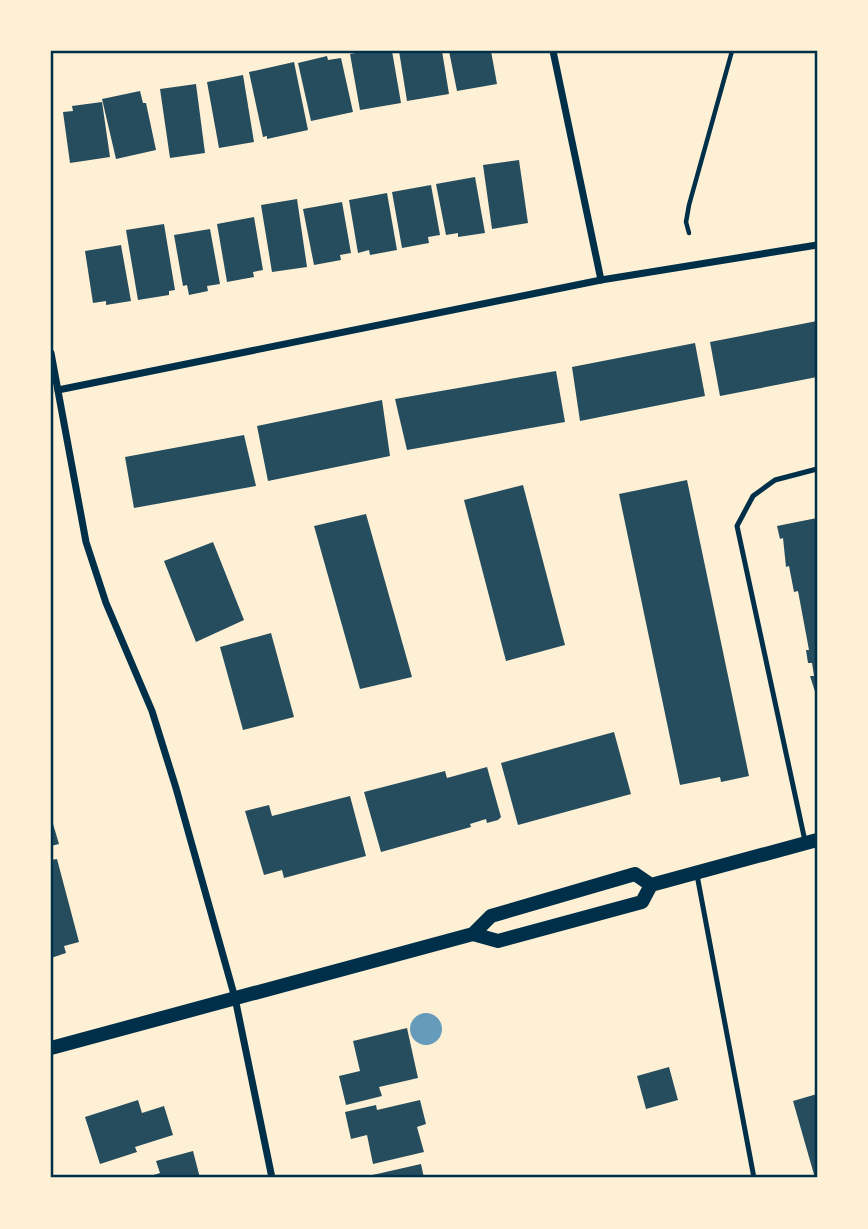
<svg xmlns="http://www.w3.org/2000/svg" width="868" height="1229" font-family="'Fira Sans',sans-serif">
<rect width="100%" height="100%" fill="#fdf0d5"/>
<circle fill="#669bbc" cx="426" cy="1029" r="16"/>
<g fill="#264d5e">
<path d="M366,51H392L401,103L360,110L350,54Z"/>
<path d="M399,51H442L449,94L407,101Z"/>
<path d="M449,51H491L497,84L457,91Z"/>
<path d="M327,56L328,60L341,58L353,112L311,121L298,63Z"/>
<path d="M294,62L308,130L267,139V136L263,137L249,72Z"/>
<path d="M243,75L254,142L219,148L207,82Z"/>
<path d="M196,84L205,153L170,158L160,89Z"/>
<path d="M140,91L143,103H146L156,150L116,159L102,99Z"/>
<path d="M102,102L110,157L70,163L63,112L73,111L72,106Z"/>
<path d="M519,160L528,223L492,229L483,165Z"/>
<path d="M475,177L485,233L458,237V233L446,235L436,184Z"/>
<path d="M431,185L440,235L428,237L429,243L402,248L392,192Z"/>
<path d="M387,193L397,250L370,255L369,250L358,253L349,200Z"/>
<path d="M297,199L307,267L272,272L261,205Z"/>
<path d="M342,202L351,253L340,255L341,260L314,265L303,209Z"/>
<path d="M254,217L263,270L253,272L254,277L227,282L217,224Z"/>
<path d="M164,224L175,290L169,291V295L138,300L126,230Z"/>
<path d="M210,229L220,284L207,286L208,291L189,295L187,285L183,286L174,235Z"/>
<path d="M121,245L131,301L106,305V301L93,303L85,251Z"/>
<path d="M817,321V377L720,396L710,342Z"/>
<path d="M695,343L705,396L580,421L572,367Z"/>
<path d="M556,371L565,422L407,450L395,399Z"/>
<path d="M382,400L390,456L268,481L257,426Z"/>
<path d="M244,435L256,486L134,508L125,457Z"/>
<path d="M687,480L749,776L721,782L720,777L680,785L619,494Z"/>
<path d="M523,485L565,645L506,661L464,500Z"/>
<path d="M366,514L412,677L360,689L314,526Z"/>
<path d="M817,518V698L810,676H814L812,663H808L806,650H809L798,591L794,592L789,566L786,567L783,538L780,539L777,526Z"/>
<path d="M213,542L244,620L196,642L164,561Z"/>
<path d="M271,633L294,717L243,730L220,647Z"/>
<path d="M614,732L631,794L518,825L501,763Z"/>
<path d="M487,767L501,817L498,820L487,823L486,819L470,824L471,827L381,852L364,792L445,771L447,778Z"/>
<path d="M350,796L366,856L284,878L282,870L264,875L245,811L269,805L272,816Z"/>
<path d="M51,817L59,844L51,846Z"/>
<path d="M57,859L79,942L64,946L66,953L51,958V860Z"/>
<path d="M407,1028L418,1078L379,1087L382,1096L346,1105L339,1076L360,1071L353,1041Z"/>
<path d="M669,1067L678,1100L646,1109L637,1076Z"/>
<path d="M817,1094V1178H815L793,1101Z"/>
<path d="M138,1100L142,1113L164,1106L173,1135L135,1147L137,1152L100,1164L85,1117Z"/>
<path d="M420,1100L426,1124L417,1127L424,1152L373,1164L367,1135L351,1139L345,1112L376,1105L377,1110Z"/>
<path d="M193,1151L200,1178H144L160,1173L156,1161Z"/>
<path d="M421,1164L424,1178H369L368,1176Z"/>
</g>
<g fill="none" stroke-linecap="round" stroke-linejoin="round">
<path stroke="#003049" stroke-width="4.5" d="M689,233L686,222L689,205L732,51"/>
<g stroke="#003049" stroke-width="5">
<path d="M805,841L737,526L753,496L775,480L817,469"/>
<path d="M697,875L754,1178"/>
</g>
<g stroke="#003049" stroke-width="7">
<path d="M553,51L601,280"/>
<path d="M51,353L86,542L106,603L152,711L176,788L235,998L272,1178"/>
<path d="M58,390L601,280L817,245"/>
</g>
<g stroke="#003049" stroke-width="14">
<path d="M473,934L498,941L642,902L651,885L817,840"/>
<path d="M51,1048L473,934L491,916L635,874L651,885"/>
</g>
</g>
<rect width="868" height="1229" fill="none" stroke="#fdf0d5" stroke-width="105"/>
<rect x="52" y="52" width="764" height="1124" fill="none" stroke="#003049" stroke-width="2.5"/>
</svg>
